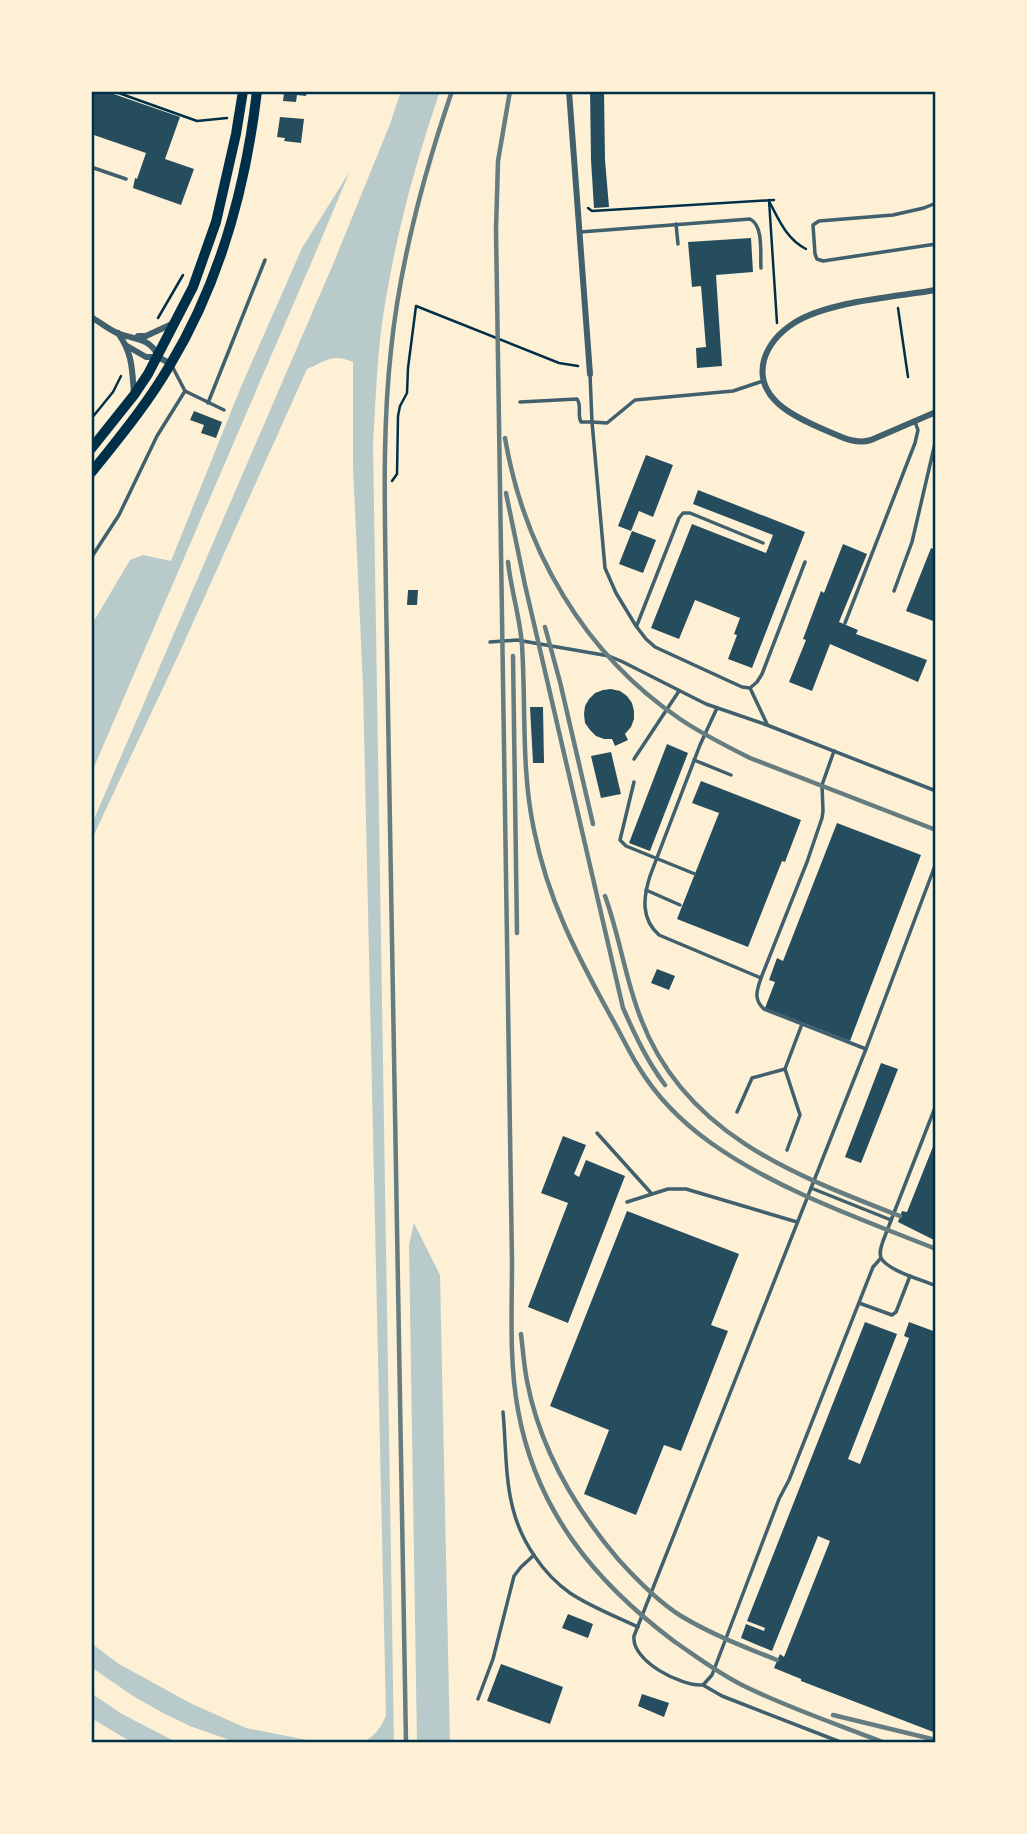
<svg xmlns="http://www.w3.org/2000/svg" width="1027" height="1834" font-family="'PT Sans Narrow',sans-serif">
<rect width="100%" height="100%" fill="#fdf0d5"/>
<g fill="#b9caca">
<path d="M401,91H440C416,161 397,231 385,304C377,350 376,397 373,444L394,1743H362C375,1736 381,1728 386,1715L363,686L353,466V362C332,353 326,361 307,369L178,656L91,841V826L334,262L390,124Z"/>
<path d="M350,171L315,254L91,774V626L130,560L143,555L171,561L241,387L302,248Z"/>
<path d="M414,1223L440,1275L450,1743H417L409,1245Z"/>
<path d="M91,1643L119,1664L192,1704L246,1728L322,1743H238L190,1726L163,1713L133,1696L91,1667Z"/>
<path d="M91,1693L122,1714L178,1743H133L91,1718Z"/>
</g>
<g fill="#264d5e">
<path d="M91,91H105L180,117L165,159L194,169L181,205L133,188L135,178L137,179L146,153L91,134Z"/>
<path d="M290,91H307L306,96L297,95L296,102L283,101L284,93L290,94Z"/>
<path d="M590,91H604L605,160L609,207L594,208L591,160Z"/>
<path d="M280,117L304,119L301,143L284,141L285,138L277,137Z"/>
<path d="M751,238L753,272L716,275L722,366L697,368L696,348L706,347L701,286L692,287L688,242Z"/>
<path d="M194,411L222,422L216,438L201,433L204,425L190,420Z"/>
<path d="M646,455L673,465L653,517L639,511L631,531L618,526Z"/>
<path d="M698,490L805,532L752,668L728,659L737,635L734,634L740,618L695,600L679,639L651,628L692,524L766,553L773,535L693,504Z"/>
<path d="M632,531L656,540L643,573L619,564Z"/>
<path d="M843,544L867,554L839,622L858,630L856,634L927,660L918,682L830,644L812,691L789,682L806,640L803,639L821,591L824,593Z"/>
<path d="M931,548L936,550V622L906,611Z"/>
<path d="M408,590H418L417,605H407Z"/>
<path d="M611,689L620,691L627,696L632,703L634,711V719L631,727L625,734L628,740L615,746L612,739H604L596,736L590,730L585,723L584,714L585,706L589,699L595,693L603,690Z"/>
<path d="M530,707H543L544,763H533Z"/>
<path d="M667,744L688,753L650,851L629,843Z"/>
<path d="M611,752L621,794L601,798L591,756Z"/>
<path d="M701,781L801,820L785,862L782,861L748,947L677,919L719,813L692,803Z"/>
<path d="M837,823L921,855L850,1041L765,1008L775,982L769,980L777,958L783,961Z"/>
<path d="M657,969L675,976L669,990L651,983Z"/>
<path d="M881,1063L898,1069L861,1163L845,1157Z"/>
<path d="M563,1136L586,1145L574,1174L579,1177L586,1160L625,1176L568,1323L528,1307L568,1203L541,1193Z"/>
<path d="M936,1139V1241L898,1222L902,1211L907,1212Z"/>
<path d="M627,1211L739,1254L711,1325L728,1331L681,1451L664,1445L636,1515L584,1494L609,1430L550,1406Z"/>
<path d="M865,1322L897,1334L848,1459L860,1464L909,1338L904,1336L909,1322L936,1332V1733L801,1681V1679L774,1668L780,1654L784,1657L830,1541L818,1536L772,1651L741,1638L746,1624L764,1631L765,1628L747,1621Z"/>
<path d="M568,1614L593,1624L588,1638L562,1628Z"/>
<path d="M501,1664L563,1687L550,1724L487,1701Z"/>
<path d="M642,1694L669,1703L664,1717L638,1706Z"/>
</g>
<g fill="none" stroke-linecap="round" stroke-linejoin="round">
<g stroke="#003049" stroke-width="2.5">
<path d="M113,91L197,121L227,118"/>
<path d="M769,200L777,323"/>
<path d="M770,203C780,222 787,239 806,249"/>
<path d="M588,208L592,211L774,200"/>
<path d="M898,308L908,377"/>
<path d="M158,318L183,275"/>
<path d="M91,419L113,392L121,376"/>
<path d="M392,481L397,474L398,416L400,406L407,393L408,368L416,306L559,363L578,366"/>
</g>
<g stroke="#3f606c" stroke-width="3.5">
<path d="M91,167L126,179"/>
<path d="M936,203L924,208L893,215L819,221L813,225L815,254L817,259L823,261L936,244"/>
<path d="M676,224L678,244"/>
<path d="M580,232L750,219C764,226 760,254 761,268"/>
<path d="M172,366L185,391L224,410"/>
<path d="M590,374L592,422L607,423L635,400L733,391L763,381"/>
<path d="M520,402L577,399C582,405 577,415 581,422H592L605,568L616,593L636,626L646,639L655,647L742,687L750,688L757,682L762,674L805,562"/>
<path d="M208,403L265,260"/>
<path d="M91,558L119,515L157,436L185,391"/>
<path d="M894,591L912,542L936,439"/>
<path d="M845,623L915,443L918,430L915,422"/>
<path d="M637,625L679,518L683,513H690L763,543"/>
<path d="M490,642L517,640L609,656L623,662L706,704L767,725L936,791"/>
<path d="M750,688L767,724"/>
<path d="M717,708L700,745L650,876C643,898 641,919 659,935L761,978L807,862L822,818L823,811L822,785L834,751"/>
<path d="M634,759L679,691"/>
<path d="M694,760L731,775"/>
<path d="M634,782L620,840L626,846L695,874"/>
<path d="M646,890L680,905"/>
<path d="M761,978C757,990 753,999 764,1009L866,1049"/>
<path d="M785,1069L802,1024"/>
<path d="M936,1105L883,1241C881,1247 879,1252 881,1258C888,1271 923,1280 936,1286"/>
<path d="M737,1112L752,1078L785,1069L800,1115L787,1150"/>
<path d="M597,1133L651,1193"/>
<path d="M811,1188L891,1220"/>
<path d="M627,1202L668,1189H686L797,1222"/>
<path d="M881,1258L873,1267L789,1480L779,1499L712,1675L703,1685C682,1687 631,1661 634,1636L866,1049L936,863"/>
<path d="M859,1303L892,1315L896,1312L910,1276"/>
<path d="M503,1412C506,1444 505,1479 513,1509C521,1541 543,1574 570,1593C591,1607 615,1616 638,1627"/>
<path d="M703,1685L722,1696L843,1743"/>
<path d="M478,1699L493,1659L514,1576L521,1567L534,1555"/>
</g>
<g stroke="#3f606c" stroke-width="6">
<path d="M569,91L590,374"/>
<path d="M936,290C895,297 829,301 794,323C780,332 769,343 764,360C754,399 795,417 825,430C840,436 854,445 871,440L936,412"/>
<path d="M91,317C100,322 108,329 117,333C132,339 151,338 157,355"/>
<path d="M118,333C133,354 132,370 134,394"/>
<path d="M138,336H146L174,323"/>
<path d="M127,346L146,357H158L171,364"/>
</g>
<g stroke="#003049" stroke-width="10">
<path d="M91,449L134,395L148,374L193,287L216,222L236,134L243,91"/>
<path d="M91,473C119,438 148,403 170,365C220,282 246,186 257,91"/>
</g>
<g stroke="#657d81" stroke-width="4.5">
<path d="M510,91L498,161L496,230L512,1262C512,1311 509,1361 518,1410C536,1511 595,1582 675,1642C697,1657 718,1673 742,1685C788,1708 837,1724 885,1743"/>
<path d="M505,438C524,550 584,654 680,719C702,734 726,746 750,758L936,830"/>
<path d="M506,493L525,585L623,1008C635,1035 647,1061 665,1085"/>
<path d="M508,562C511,590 520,617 522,645C526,706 521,770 534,830C548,900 576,953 610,1015C620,1032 628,1050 638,1066C656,1096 683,1123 711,1143C777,1190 861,1219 936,1249"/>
<path d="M545,627L560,682L593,824"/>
<path d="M513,656L517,933"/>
<path d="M605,896C620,937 625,979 641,1019C685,1135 795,1175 900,1216"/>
<path d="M521,1334C523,1350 524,1366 527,1381C540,1449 574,1507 618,1559C636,1579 657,1601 681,1616C711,1634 744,1647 777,1660"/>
<path d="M833,1715L936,1740"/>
<path d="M406,1743L386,596C385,514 382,432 391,350C400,261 423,176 452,91"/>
</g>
</g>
<rect width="1027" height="1834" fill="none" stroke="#fdf0d5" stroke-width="186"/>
<rect x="93" y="93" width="841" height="1648" fill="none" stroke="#003049" stroke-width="2.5"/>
</svg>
